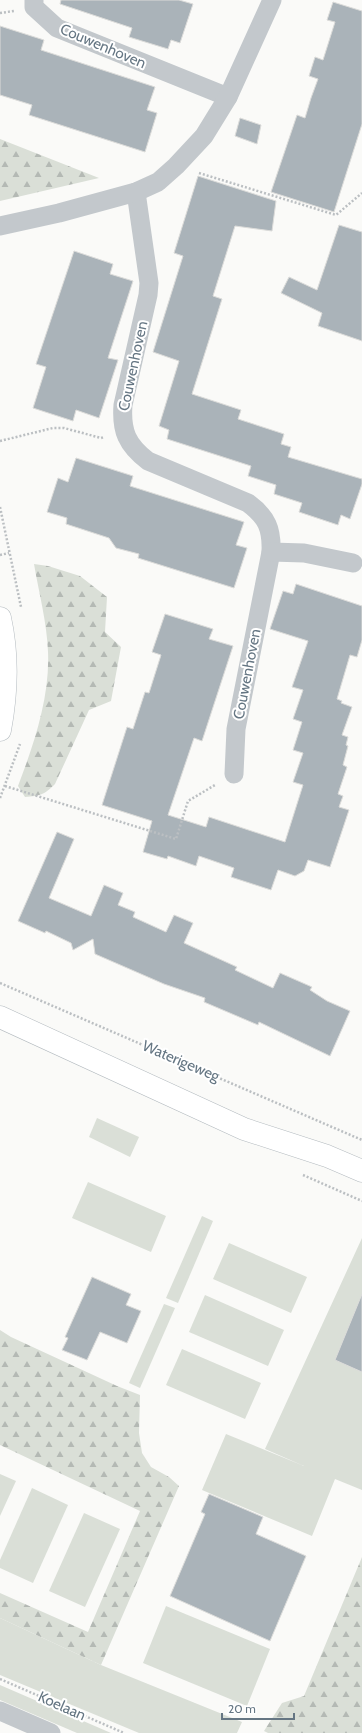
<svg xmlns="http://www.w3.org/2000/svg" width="362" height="1733" font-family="Cabin,sans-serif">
<defs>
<pattern id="forest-firs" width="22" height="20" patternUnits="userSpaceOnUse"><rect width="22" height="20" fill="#dadfd7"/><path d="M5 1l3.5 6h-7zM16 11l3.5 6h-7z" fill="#b4b9b4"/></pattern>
</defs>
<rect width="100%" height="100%" fill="#fafaf8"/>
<g fill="#dadfd7">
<path d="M97,1118L139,1137L130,1157L89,1137Z"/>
<path d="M88,1182L166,1216L151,1252L72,1218Z"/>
<path d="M202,1216L213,1221L178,1303L166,1298Z"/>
<path d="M362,1238V1490L335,1479L312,1536L202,1490L226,1434L304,1466L265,1449Z"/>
<path d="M229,1243L307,1277L291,1313L213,1279Z"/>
<path d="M205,1295L284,1330L268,1366L189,1332Z"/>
<path d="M164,1304L175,1308L140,1388L129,1383Z"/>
<path d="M182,1349L261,1383L245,1419L166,1385Z"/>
<path d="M0,1474L16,1481L0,1516Z"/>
<path d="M32,1488L68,1505L33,1583L0,1568V1560Z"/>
<path d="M84,1513L120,1529L85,1607L49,1591Z"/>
<path d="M166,1606L270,1649L247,1706L143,1663Z"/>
<path d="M0,1618L101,1665L242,1722L237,1733H139L0,1675Z"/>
<path d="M0,1685L111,1733H77L0,1700Z"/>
</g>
<g fill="url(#forest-firs)">
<path d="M0,139L99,178L0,201Z"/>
<path d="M34,564L48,566L80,576L107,597L105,632L121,647L111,701L89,710L55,784C44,795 40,796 25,797L18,786C34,744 50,697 48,652C47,623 39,593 34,564Z"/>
<path d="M0,1330L11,1337L117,1386L140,1395L139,1433L142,1453L151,1467L169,1477L179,1486L101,1665L0,1618V1593L88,1632L140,1511L0,1445Z"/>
<path d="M362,1557V1733H268L264,1731L282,1703L304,1696Z"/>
</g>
<g fill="#aab3b9" stroke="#dcdcda">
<path d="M61,0H179L193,4L180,43L171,40L168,49L129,37L132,28L60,4Z"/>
<path d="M333,2L362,11V124L334,212L271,192L297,115L305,118L311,98L318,79L309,76L315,57L323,60L335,22L327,20Z"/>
<path d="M0,26L44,40L41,50L155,87L147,110L157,113L145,152L29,115L32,105L0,95Z"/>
<path d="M240,118L261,125L257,144L235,136Z"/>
<path d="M198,176L276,201L272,231L235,226L213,296L222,299L192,394L241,410L238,419L284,434L281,444L291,447L288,457L362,479V484L350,519L341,515L338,525L299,512L302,503L274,494L276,485L248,476L251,466L167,439L169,430L159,426L179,361L153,352L183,256L174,253Z"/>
<path d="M339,225L362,232V341L318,326L322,313L281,293L289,277L317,290Z"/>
<path d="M74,251L113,264L110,274L133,281L108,358L118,360L99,418L76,410L73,421L33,408L46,367L36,364Z"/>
<path d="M76,458L133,476L130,486L244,522L236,545L247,548L234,588L138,558L139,554L116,548L109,538L66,524L67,518L47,512L58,478L68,482Z"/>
<path d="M296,584L362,606V640L357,657L350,655L337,699L342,701L341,703L352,707L342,735L348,737L346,745L348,746L343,765L347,767L338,794L343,796L339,807L349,810L330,867L308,860L304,871L295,876L278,870L271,890L231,877L234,868L199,856L196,866L168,856L167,859L143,852L152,821L102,805L127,727L133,729L145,692L149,693L161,655L152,652L165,614L213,629L209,639L233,646L202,741L194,738L168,815L206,827L209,817L285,842L303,785L293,782L303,753L293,750L302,722L293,719L303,690L292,687L308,641L270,629L283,591L293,594Z"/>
<path d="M57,832L74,839L49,898L91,916L104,885L123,893L118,905L135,912L133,917L166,932L174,915L193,923L184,943L237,967L235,970L273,988L280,973L312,987L310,990L327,1001L350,1011L330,1056L259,1022L258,1025L204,1002L205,998L164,984L95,954L93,939L73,950L71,943L46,931L45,933L18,921Z"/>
<path d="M92,1277L131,1294L126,1305L141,1311L127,1343L100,1332L87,1360L62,1350L68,1338L65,1337Z"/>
<path d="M362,1294V1372L335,1360Z"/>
<path d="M209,1494L263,1517L256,1534L306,1556L270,1641L170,1596L205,1514L201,1512Z"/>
</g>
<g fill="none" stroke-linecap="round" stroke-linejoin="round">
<g stroke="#b3babf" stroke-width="23">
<g id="secondary">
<path d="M0,618C8,654 7,693 0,730"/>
<path d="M0,1017L244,1129L327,1156L362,1171"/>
</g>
</g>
<g stroke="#bbbfc2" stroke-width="2.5" stroke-dasharray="2 2" stroke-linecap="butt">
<path d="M0,13L14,11"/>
<path d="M199,173L336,215L362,193"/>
<path d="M0,441L53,428H64L101,438L104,437"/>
<path d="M0,507L21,607"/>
<path d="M0,555L9,553"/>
<path d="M5,786L176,839L188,801L215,785"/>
<path d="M0,798L20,744"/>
<path d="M0,983L362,1140"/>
<path d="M303,1175L362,1201"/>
<path d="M0,1679L124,1733"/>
</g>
<g stroke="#c3c8cc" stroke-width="19">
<path d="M34,0V7L57,28L228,97"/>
<path d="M136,192L149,283L148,295L123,405C121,431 127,445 148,461L248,503C267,517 272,529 271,552L236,729L234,774"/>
<path d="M0,226L59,213L136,192L158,182L176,166L204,136L228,97L272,0"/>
<path d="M271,552L304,553L353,563"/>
<path d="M0,1711L51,1733"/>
</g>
<use href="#secondary" stroke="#fff" stroke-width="22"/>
</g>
<g text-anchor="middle" stroke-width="4" stroke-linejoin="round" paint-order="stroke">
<g font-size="15" fill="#657683" stroke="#fff">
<text transform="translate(103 46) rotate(23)" y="5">Couwenhoven</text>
<text transform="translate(133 366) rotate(-78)" y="5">Couwenhoven</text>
<text transform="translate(247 674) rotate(-79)" y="5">Couwenhoven</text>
<text transform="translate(181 1061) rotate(23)" y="5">Waterigeweg</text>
<text transform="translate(62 1706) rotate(24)" y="5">Koelaan</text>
</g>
</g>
<path d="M222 1713v6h72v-6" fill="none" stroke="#657683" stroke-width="2"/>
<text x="228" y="1713" font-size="12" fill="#657683" stroke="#ffffff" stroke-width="3" paint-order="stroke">20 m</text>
</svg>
